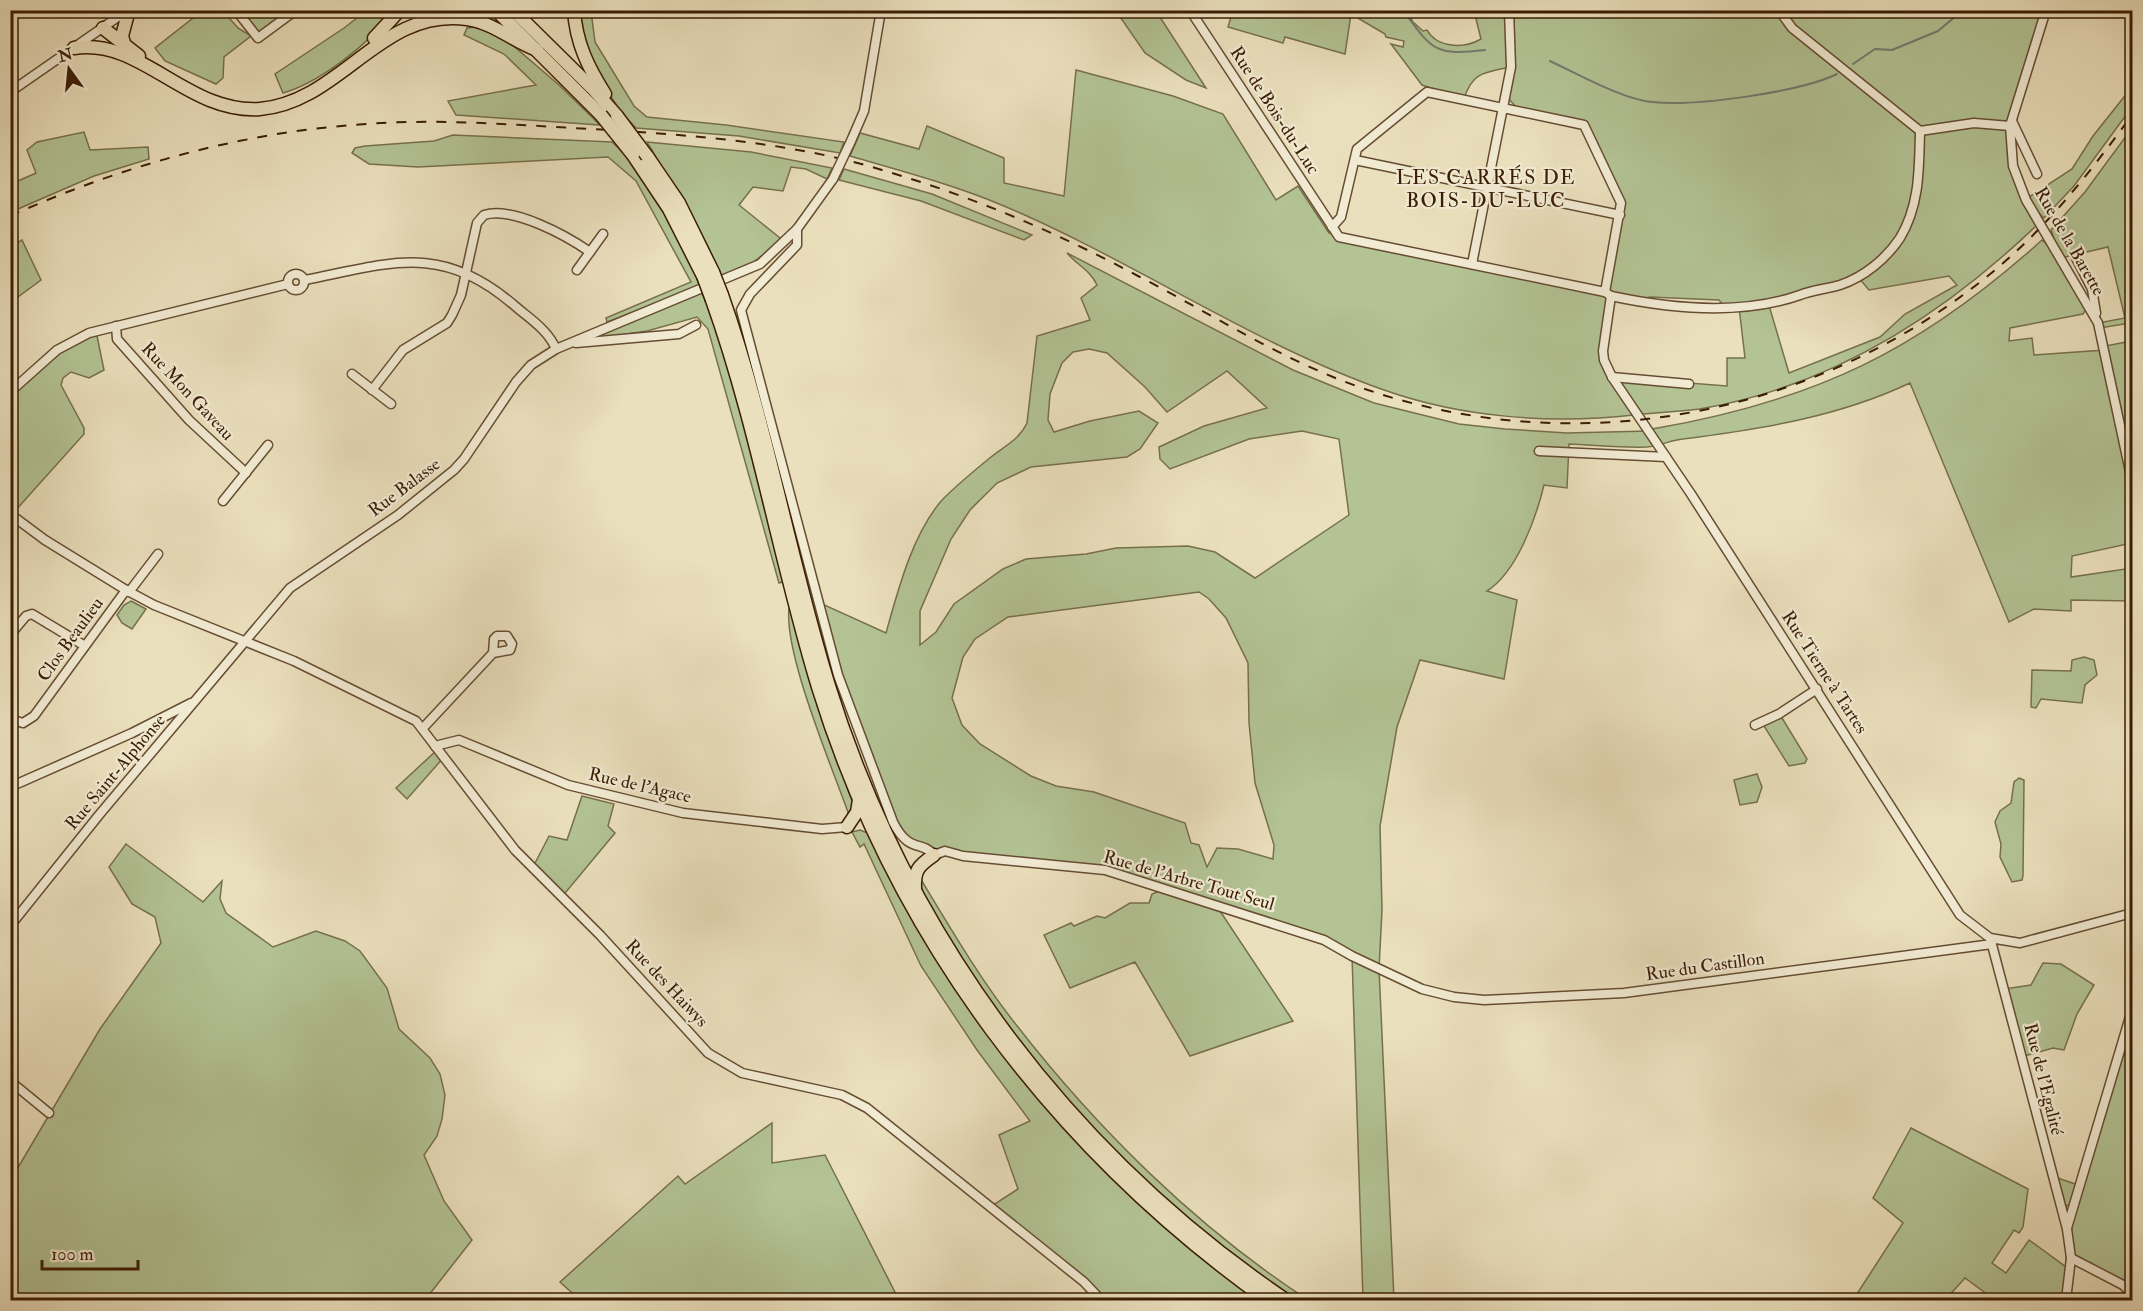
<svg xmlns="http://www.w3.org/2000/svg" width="2143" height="1311" font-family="'IM FELL Double Pica',serif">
<rect width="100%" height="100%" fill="#ebe0bd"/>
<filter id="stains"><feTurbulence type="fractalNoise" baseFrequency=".00333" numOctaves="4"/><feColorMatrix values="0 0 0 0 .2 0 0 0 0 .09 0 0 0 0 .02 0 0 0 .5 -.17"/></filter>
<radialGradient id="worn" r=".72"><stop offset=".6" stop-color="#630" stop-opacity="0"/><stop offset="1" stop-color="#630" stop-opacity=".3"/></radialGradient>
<g fill="#b3c394" stroke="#76704c" stroke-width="1.5" fill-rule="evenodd">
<path d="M1293,10L1407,11L1413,22L1423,31L1427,30C1437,48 1464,49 1481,39L1474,11H2046L2009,137L2026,199L2072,169L2093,136L2132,87V107L2074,186L2044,218L2027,202L2036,226C1943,315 1834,385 1705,408C1682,412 1658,412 1634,415C1552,424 1463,418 1384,390C1251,343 1134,261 1004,206C954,185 902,171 850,156L860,133L919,149L927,126L1004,158V183L1064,196L1076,70L1173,96L1223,114L1276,200L1298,186L1329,233L1605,292L1621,203L1584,125C1562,120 1509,118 1507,91C1507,83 1510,74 1511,67C1485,72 1472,72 1464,99L1422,85L1391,44L1403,47L1404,41L1386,37L1385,34L1351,14L1345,54L1285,37L1283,43L1228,27L1231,17L1225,11H1279L1292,14ZM1949,276L1957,285L1905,314L1880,337L1789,373L1768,302L1858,277L1869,290ZM1611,297L1632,301L1650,297L1719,300L1726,308L1739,307L1745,358H1727V386L1612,377L1603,351Z"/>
<path d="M202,11H223L238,28L251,36L224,57L223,78L216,84L165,61L155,48Z"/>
<path d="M241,11H291L259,34Z"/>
<path d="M366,11H394C370,43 321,82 283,93L275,74L344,28Z"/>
<path d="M578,11H591L595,42L634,106L647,117L726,125L844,142L840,153L739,136L636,128L621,112L587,59Z"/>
<path d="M1116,11H1156L1206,88L1186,80L1145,53Z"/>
<path d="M476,27L503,37L559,85L600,125L456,115L448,101L536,85L504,54L464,35L467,28Z"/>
<path d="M2132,128V330L2130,323L2100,328L2098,323L2125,318L2108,247L2061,258L2089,305L2083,314L2010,328L2009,341L2032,338L2034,355L2105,350V346L2132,341V435L2124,440L2126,446L2132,445V543L2072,556L2071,577L2132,568V601L2071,600V611L2034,609L2009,622L1910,383C1838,417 1761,429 1683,439C1671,440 1660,446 1647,447C1622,448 1595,445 1569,444L1567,488L1544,485C1536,518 1517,572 1487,591L1517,600L1504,679L1420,660L1397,727L1380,826L1382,910L1379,969L1394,1300H1363L1352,956L1309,934L1216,905L1293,1021L1190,1056L1135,962L1070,988L1044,935L1071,923L1074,926L1097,916L1105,918L1130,903H1149L1152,894L1165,889L1105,870L937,854L900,837L838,675L818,602L886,633C898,590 913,532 943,499C958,484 975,470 991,457C1006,445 1019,440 1027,423L1037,336L1090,320L1081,298L1097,285C1090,270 1077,265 1067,253L1293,370L1374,403L1459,424L1505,429L1567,433L1649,431L1657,441L1652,429C1815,401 1919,351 2042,240L2060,256L2051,230L2085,192ZM1089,349L1107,353L1145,387L1167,412L1227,371L1267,408L1204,426L1159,447L1160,459L1170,469L1249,439L1302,431L1339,439L1349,515L1255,578L1215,552L1188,546L1116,548L1086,554L1026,559L1003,569L954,604L936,632L920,645V611L951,539L970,510L997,483L1031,467L1127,457L1140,449L1158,423L1139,411L1090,421L1054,432L1048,420L1050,394L1062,363L1073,352ZM1199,592L1209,599L1226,618L1248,663L1249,723L1255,783L1274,845L1273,859L1238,849L1217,848L1207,867L1199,845L1191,843L1185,823L1094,792L1056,786L1031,776L980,744L962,725L952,698L963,657L975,639L1008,617Z"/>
<path d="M84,132L90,150L148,147L149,159L94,176L11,212V184L36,173L27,150L37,142Z"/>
<path d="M453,135L612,142L633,162L657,196L697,271L699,286L607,322L606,318L691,282L636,181L608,157L418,167L369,164L352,153L355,148L365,146L434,141Z"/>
<path d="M647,142L751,152L832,168L827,179L806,169L791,167L783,191L753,187L739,205L785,242L772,248L752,263L722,276L682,201Z"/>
<path d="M844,169L932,194L1032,235L1024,240L921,201L839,180Z"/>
<path d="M22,240L41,280L11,302V246Z"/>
<path d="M702,293L719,331L786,581L779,583L708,329L697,317L647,331L592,339V336Z"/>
<path d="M96,331L104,370L89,378L71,372L63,378L61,385L84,428V434L15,511L11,507V392L57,350Z"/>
<path d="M791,600L838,763L854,806L850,818C836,776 776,638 791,600Z"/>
<path d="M131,601L146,609L132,629L122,623L117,615L124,605Z"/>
<path d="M2084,657L2094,660L2097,675L2085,685L2082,703L2041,699L2036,708L2031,707L2032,670L2071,671L2072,660Z"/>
<path d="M1778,717L1782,718L1807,759L1805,763L1789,766L1764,726Z"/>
<path d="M438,749L444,757L407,799L396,788Z"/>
<path d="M1757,774L1762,787L1757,802L1740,805L1734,780Z"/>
<path d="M2019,778L2024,780L2023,876L2022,880L2012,882L2000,857L2001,844L1995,822L2000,811L2011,803L2014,782Z"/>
<path d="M582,796L614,804L608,826L615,833L561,898L532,869L549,836L567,840Z"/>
<path d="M860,830L870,834L990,1037L1043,1104L1095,1161L1150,1214L1260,1300H1101L990,1207L1018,1189L999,1135L1030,1121L977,1050L921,966L864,844L860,847L852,832Z"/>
<path d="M126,844L203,902L222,881L220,899L226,913L273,947L316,931L345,941L360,951L387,988L399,1029L430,1058L440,1074L445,1095L442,1119L437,1136L424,1155L444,1201L472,1240L425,1300H11L10,1181L100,1029L161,943L155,917L132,904L109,867Z"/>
<path d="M917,873C948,924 978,976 1014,1022C1096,1128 1196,1227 1308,1300H1292L1164,1202L1059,1095L957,957L919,885Z"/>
<path d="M2043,963L2061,964L2094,985L2077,1014L2064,1050L2053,1048L2021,1057L2004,989L2031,985Z"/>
<path d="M2132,1010V1294L2071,1258L2070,1205L2064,1206L2052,1176L2078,1185Z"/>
<path d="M772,1123V1163L825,1155L899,1300H580L560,1282L678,1176L685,1184Z"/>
<path d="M1911,1128L2028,1189L2023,1227L2019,1233L2014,1230L1992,1263L2006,1273L2029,1240L2066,1267V1300H1995L1965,1278L1945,1300H1853L1903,1223L1873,1198Z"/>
</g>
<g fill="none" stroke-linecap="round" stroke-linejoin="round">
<g stroke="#747b70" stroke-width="2">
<path d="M1403,10C1432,50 1434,56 1485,50"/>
<path d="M1550,61C1578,74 1622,99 1652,102C1694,107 1800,92 1837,74"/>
<path d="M1853,64L1875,49L1892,50L1938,31L1963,10"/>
</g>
<g stroke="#664d32" stroke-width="11">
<g id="minor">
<path d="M236,10L258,38L296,10"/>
<path d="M1190,10L1339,237L1605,292L1611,296C1672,309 1741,316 1800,295C1812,290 1827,289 1840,285C1864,277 1886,259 1900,238C1920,205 1919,168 1920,131"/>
<path d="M1779,10L1792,28L1920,131"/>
<path d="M2046,10L2010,126L2013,166L2026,200L2098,323L2132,481"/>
<path d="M10,92L128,10"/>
<path d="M2012,121L2037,174"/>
<path d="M1920,131L1974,123L2010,126"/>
<path d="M851,141L864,111L881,10"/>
<path d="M1355,160L1620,215"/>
<path d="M1332,227L1341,217L1357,149L1427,92L1584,125L1621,203L1605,292"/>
<path d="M797,229V245L750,294L741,310L838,675L893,822C909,854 922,840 934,855L945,851L963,856L1105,870L1324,940L1352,956L1422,989L1454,997L1484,1000L1624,993L1992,944"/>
<path d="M2076,258L2092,289L2096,313"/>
<path d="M1472,264L1511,67L1509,10"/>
<path d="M577,270L603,234"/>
<circle cx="296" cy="282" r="8"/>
<path d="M305,280C391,263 441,242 515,306C530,319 548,330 556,349"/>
<path d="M1611,296L1603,351L1604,360L1612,377L1691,494L1960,915L1990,938L2020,943L2132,913"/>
<path d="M116,326L117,339L189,420L246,473"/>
<path d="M576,343L679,334L696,325"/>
<path d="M352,374L391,404"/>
<path d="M1612,377L1689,384"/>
<path d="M372,390L403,350L447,323L452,315L461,295L477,223L484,215C513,206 567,236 590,252"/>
<path d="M10,392L57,350L89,333L288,284"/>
<path d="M1539,451L1666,457"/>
<path d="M223,501L268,445"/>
<path d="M10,514L45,540L126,590L154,605L294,661L416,721L515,850L600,935L708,1053L742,1073L842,1095L867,1108L1084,1282L1101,1300"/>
<path d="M129,592L158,554"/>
<path d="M10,635L26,616L32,614L85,646"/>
<path d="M10,719L23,723L34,716L126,590"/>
<path d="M1755,725L1779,714L1817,689"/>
<path d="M423,728L493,653L510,650L512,644L507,636H497L494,639L493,653"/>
<path d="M435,746L459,740L568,785L683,813L822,829L847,827"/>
<path d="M10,787L132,733L191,703"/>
<path d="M10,926L99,815L290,588L398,515L454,470L464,459L516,382L531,365L556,349L760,264L797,229L833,179"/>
<path d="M1991,941L2067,1229L2071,1258L2066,1300"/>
<path d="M10,1081L49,1113"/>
<path d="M2067,1228L2132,1010"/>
<path d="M2071,1258L2123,1285L2132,1294"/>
</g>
</g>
<g stroke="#3a1c03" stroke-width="15">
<g id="highway">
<path d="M496,10L601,115"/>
<path d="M513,10L594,90L617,116"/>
<path d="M574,10C576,43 588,67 605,94"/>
<path d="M103,28L139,56"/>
<path d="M374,38L400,10"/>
<path d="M124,43L122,36L129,10"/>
<path d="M74,48C141,37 187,114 260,109C341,102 381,7 467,19C494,23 513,41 537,50"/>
<path d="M633,155L669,209L703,276"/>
<path d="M647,156L679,203L713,272"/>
<path d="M722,295C767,423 789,557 829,686C907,937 1069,1153 1286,1300"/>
<path d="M712,300C757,426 779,559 818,687C895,937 1055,1149 1267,1300"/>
<path d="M847,827L857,812L859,800"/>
<path d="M915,890C914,870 918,866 934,855"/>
</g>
</g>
<use href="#minor" stroke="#f2ebd4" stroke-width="8"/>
<use href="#highway" stroke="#ebe0bd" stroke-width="12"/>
<path stroke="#3a1c03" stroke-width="2" stroke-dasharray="10 10" stroke-linecap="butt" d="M10,216C124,165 242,132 366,124C447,118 528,126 609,130C701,136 794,143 882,170C971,196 1056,232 1138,276C1206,311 1271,353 1343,381C1563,466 1815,420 1995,270C2049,225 2091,171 2132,115"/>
<g stroke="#664d32" stroke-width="11" stroke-linecap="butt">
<path id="minor-bridge" d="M833,179L851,141"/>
</g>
<g stroke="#3a1c03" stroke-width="15" stroke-linecap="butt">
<g id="highway-bridge">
<path d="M601,115L633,155"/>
<path d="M617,116L647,156"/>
<path d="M713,272L722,295"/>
<path d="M703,276L712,300"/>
</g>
</g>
<use href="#minor-bridge" stroke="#f2ebd4" stroke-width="8"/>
<use href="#highway-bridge" stroke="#ebe0bd" stroke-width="12"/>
</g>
<g text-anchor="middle" stroke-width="4.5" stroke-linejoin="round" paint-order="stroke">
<g font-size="18" fill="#3a1c03" stroke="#f2ebd4">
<text transform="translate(1275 110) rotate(57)" y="6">Rue de Bois-du-Luc</text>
<text transform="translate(2070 241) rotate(60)" y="6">Rue de la Barette</text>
<text transform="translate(188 391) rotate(47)" y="6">Rue Mon Gaveau</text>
<text transform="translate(404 487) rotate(-37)" y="6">Rue Balasse</text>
<text transform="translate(70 639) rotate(-54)" y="6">Clos Beaulieu</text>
<text transform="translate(1825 672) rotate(57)" y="6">Rue Tierne à Tartes</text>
<text transform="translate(115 772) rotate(-50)" y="6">Rue Saint-Alphonse</text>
<text transform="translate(640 785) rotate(13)" y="6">Rue de l'Agace</text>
<text transform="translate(1189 880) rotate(16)" y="6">Rue de l'Arbre Tout Seul</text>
<text transform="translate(1705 966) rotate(-8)" y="6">Rue du Castillon</text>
<text transform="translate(667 983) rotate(47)" y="6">Rue des Haiwys</text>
<text transform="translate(2044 1079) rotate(76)" y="6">Rue de l'Egalité</text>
</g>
<g font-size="20" letter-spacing="1.5" fill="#3a1c03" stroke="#f2ebd4">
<text x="1486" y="184">LES CARRÉS DE<tspan x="1486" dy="23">BOIS-DU-LUC</tspan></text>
</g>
</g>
<rect width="2143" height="1311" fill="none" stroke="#ebe0bd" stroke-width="36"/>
<rect x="12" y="12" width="2119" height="1287" fill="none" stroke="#3a1c03" stroke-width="3"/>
<rect x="18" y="18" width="2107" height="1275" fill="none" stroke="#3a1c03" stroke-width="1.5"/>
<g transform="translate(69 69) rotate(345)" stroke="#f2ebd4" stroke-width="4.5" paint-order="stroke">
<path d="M0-4.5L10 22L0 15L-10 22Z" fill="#3a1c03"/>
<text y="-9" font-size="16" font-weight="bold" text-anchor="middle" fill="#3a1c03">N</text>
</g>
<path d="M42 1260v9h96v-9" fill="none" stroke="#3a1c03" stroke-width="3"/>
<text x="51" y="1260" font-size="18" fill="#3a1c03" stroke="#f2ebd4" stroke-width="4.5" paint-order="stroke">100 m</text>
<rect width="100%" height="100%" filter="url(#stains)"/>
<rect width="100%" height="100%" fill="url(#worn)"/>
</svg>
